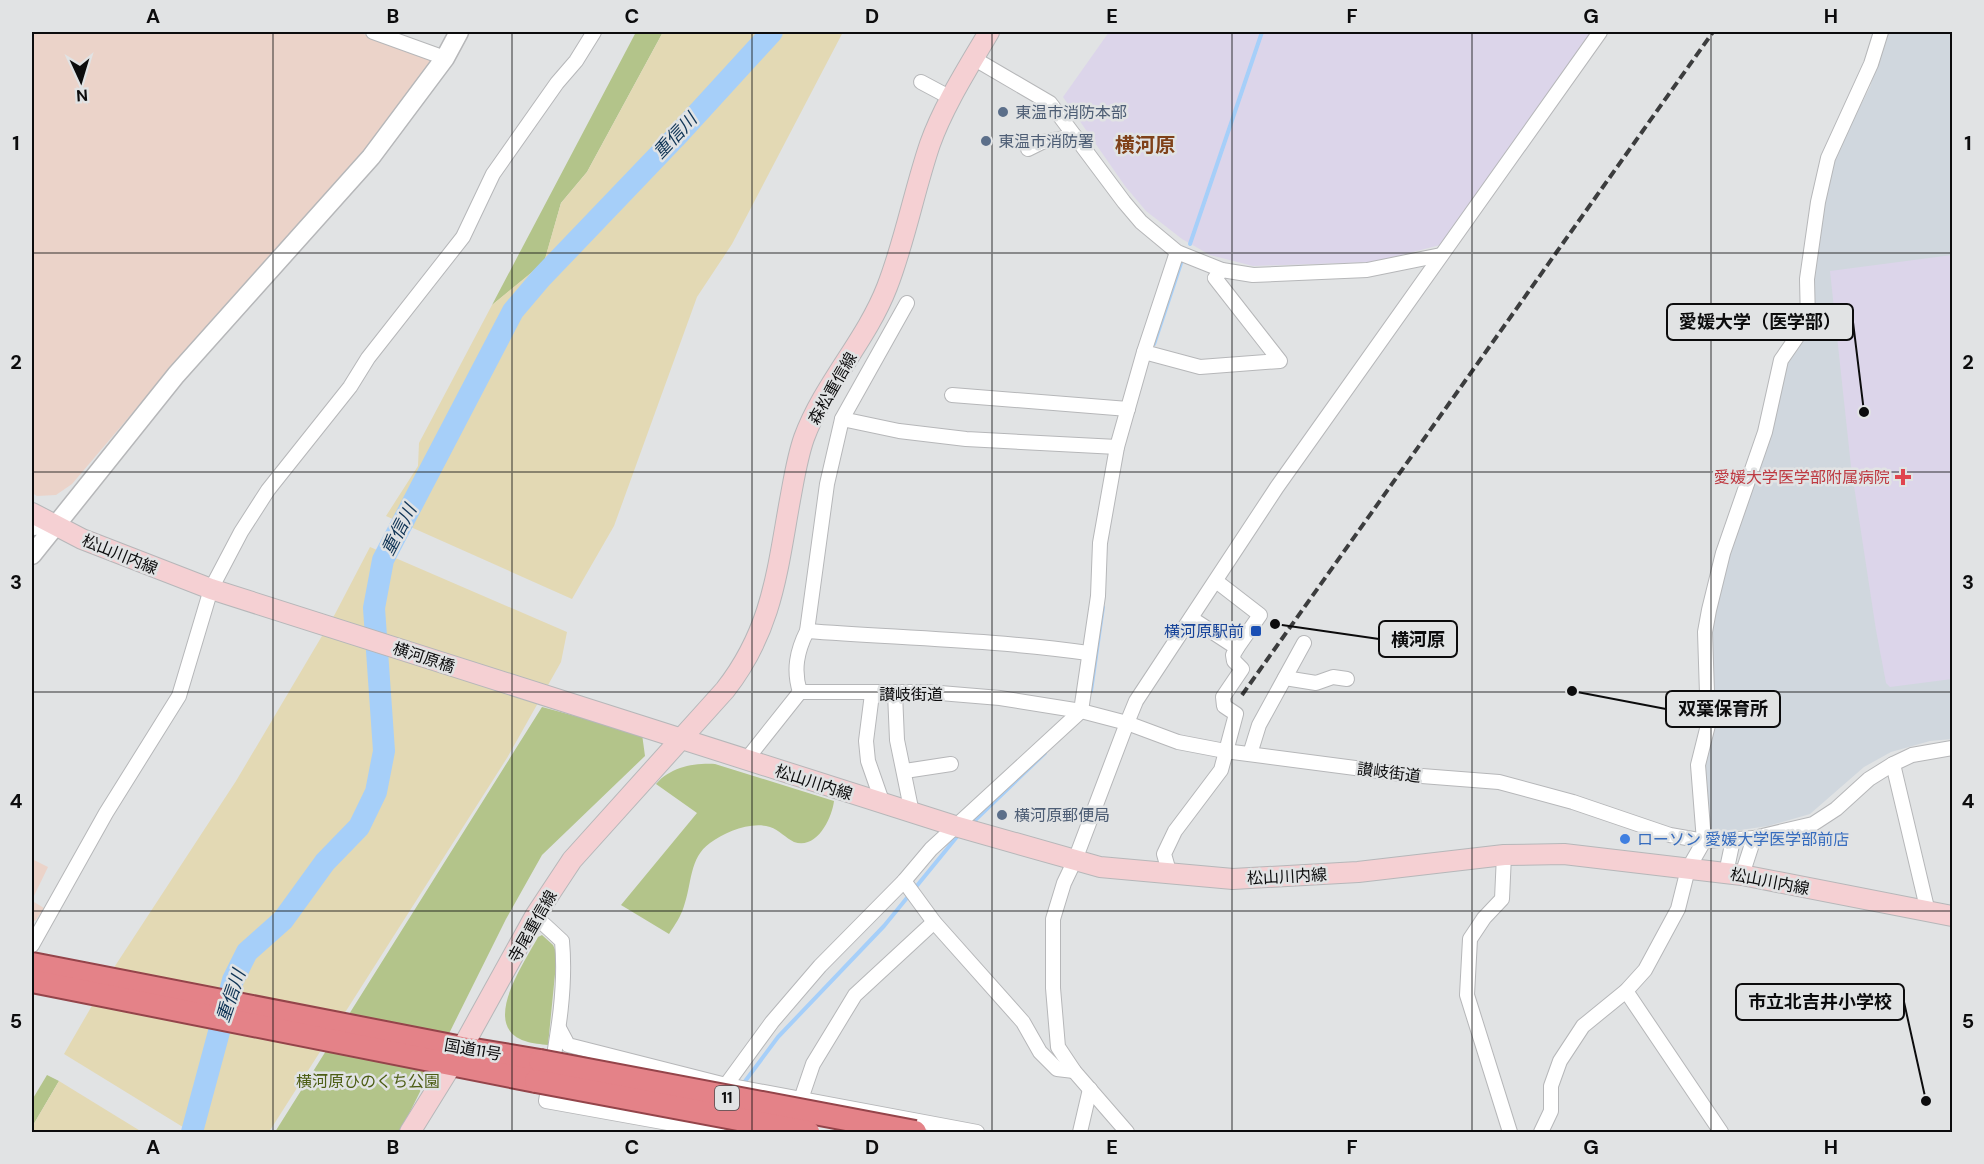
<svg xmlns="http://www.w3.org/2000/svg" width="1984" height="1164" font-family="'DM Sans','Noto Sans JP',sans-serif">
<rect width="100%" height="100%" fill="#e1e3e4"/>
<path fill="#d0d7de" d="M1887,32H1952V739L1930,741L1891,752L1864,767L1810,814L1768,826L1713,834L1707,827L1705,763L1710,631L1731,543L1784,362L1796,342L1812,288L1823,195L1834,157L1870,87Z"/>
<g fill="#ebd3c9">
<path d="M32,32H358L427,57L430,61L428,69L353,164L214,317L72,484L56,495L37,496L32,493Z"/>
<path d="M32,859L48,867L33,898L34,902L44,908L36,920L32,922Z"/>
</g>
<g fill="#dcd5ea">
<path d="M1109,32H1595L1444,244L1374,262L1253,266L1210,255L1182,239L1146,211L1125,186L1063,97Z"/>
<path d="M1952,255V679L1890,687L1886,683L1876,630L1851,466L1830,271Z"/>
</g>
<g fill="#b3c48a">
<path d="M636,32H663L587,172L561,203L544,263L492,305Z"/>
<path d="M542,707L642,734L645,756L542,855L506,919L400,1132H275Z"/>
<path d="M715,764L834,801C832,818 817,850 794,842C786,838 779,830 770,827C751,821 725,832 710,843C689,858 692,884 684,906C681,916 675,925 669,934L621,905L697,813L656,784C671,767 693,763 715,764Z"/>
<path d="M542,935L553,945L557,954L548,1045C541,1044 533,1044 525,1041C479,1026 525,962 538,937Z"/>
<path d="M47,1075L59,1081L32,1127V1100Z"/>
</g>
<g fill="#e3d9b4">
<path d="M663,32H843L732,244L697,297L614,526L572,599L386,516L418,466L419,443L492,305L544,262L561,203L587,172Z"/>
<path d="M370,547L567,632L561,662L507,758L269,1132H191L64,1054L115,966L236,781L335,614Z"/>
<path d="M59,1081L142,1132H32V1127Z"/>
</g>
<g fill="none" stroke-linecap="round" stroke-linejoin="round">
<g stroke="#a6cff9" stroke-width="4">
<path d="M1190,244L1262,32"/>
<path d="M1154,344L1182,260"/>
<path d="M1091,691L1103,607"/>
<path d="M970,825L1045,753"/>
<path d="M743,1084L778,1037L884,926L960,833"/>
</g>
<path stroke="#a6cff9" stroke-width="22" d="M192,1132L233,980L247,952L283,920L325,862L359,827L376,792L384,751L374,608L383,560L513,311L541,278L675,138L772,32"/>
<g stroke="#b6b7b9" stroke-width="16">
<g id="minor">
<path d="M373,32L445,58"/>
<path d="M973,58L1050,103L1124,202L1141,222L1177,252L1222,270L1253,275L1367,270L1441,255"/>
<path d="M921,82L951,98"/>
<path d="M1028,149L1042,142L1075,136"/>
<path d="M1144,352L1200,367L1280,361L1215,278L1222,270"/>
<path d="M952,395L1128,409"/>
<path d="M842,419L899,431L966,439L1117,447"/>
<path d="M32,528L55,527"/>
<path d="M1191,618L1237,648L1260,615L1216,581"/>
<path d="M807,631C901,638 995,640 1088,653"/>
<path d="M1285,678L1316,683L1333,677L1347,679"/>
<path d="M800,692H928L1000,698L1081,711L1127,723L1178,742L1225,751L1409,775L1499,782L1573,802L1670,835L1704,841L1754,838L1813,824L1836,809L1869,779L1893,764L1912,755L1952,748"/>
<path d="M800,692C793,670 797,651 807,631L827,484L842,419L907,303"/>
<path d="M895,693L897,740L912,813"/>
<path d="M872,694L866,741L868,761L883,804"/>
<path d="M1250,754L1259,725L1304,643"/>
<path d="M746,760L800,692"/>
<path d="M1893,764L1928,912"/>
<path d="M905,771L951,764"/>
<path d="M1504,855L1502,899L1484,918L1470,939L1467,995L1510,1132"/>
<path d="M1726,873L1733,840"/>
<path d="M1170,875L1164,854L1175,831L1221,770L1236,714L1224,706L1223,697L1242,669L1234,661L1233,655L1237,648"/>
<path d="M1742,875L1754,838"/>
<path d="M904,881L934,922L1023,1022L1040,1052L1057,1069L1074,1071"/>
<path d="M535,916L562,941C567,995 555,1048 546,1101L718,1132"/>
<path d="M32,945L106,813L179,696L211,589L241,532L268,490L350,387L368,358L463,237L493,174L557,83L576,61L594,32"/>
<path d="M1626,991L1721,1132"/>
<path d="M559,1028L568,1045L726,1085L977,1132"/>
<path d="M799,1105L813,1064L855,995L934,922"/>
<path d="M696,1132L726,1085L772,1022L820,966L904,881L931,849L1081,711L1098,596L1100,543L1117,447L1144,352L1177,252"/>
<path d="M1080,1132L1090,1089"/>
<path d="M1127,1132L1074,1071L1058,1047L1053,988V919L1064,883L1075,860L1127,723L1136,701L1277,487L1600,32"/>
<path d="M1541,1132L1551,1111V1086L1560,1061L1583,1026L1626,991L1645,970L1678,909L1688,869L1704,841L1698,765L1708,725L1705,632L1709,610L1723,553L1765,432L1781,360L1808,321L1807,279L1818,202L1828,158L1871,64L1881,32"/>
</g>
</g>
<g stroke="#b6b7b9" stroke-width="21">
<path id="tertiary" d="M32,555L176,375L371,157L445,58L459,32"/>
</g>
<g stroke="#b6b7b9" stroke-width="22">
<g id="secondary">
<path d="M32,513L82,539L211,589L955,826L1100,867L1233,879L1358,872L1504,855L1564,854L1742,875L1952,916"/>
<path d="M410,1132L462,1048L535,916L572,860L725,690C772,630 777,572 790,500C794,479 797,458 804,438C824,384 866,341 887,287C905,241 914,191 930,144C944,105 968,68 989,32"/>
</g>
</g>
<g stroke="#94444a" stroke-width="26">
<g id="trunk">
<path d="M32,964L462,1048L540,1061"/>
<path d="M32,981L536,1081"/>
</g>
</g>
<use href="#minor" stroke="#fff" stroke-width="14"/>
<use href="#tertiary" stroke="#fff" stroke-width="18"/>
<use href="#secondary" stroke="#f5d0d3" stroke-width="20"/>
<use href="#trunk" stroke="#e48288" stroke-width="22"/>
<path stroke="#3c3d3e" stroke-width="4" stroke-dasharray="9 4.5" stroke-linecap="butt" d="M1242,695L1713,32"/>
<g stroke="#94444a" stroke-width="26" stroke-linecap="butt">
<g id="trunk-bridge">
<path d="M540,1061L915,1132"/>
<path d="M536,1081L808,1132"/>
</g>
</g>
<use href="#trunk-bridge" stroke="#e48288" stroke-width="22"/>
</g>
<path fill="none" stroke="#0c0c0d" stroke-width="1.5" stroke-opacity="0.55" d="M273,32V1132M512,32V1132M752,32V1132M992,32V1132M1232,32V1132M1472,32V1132M1711,32V1132M32,253H1952M32,472H1952M32,692H1952M32,911H1952"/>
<g fill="#5c6f8a" stroke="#e1e3e4" stroke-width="2">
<circle cx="1003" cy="112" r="6"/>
<circle cx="986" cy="141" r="6"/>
<circle cx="1002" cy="815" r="6"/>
</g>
<path fill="#e0444e" stroke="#e1e3e4" stroke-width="2" d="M1900 468h6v6h6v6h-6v6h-6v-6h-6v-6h6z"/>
<rect fill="#1a4fb4" stroke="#e1e3e4" stroke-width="2" x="1250" y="625" width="12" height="12" rx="3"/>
<circle fill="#3f7fe0" stroke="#e1e3e4" stroke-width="2" cx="1625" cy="839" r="6"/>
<g text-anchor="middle" stroke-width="5" stroke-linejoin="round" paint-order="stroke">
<rect fill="#e1e3e4" stroke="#4c4c4e" stroke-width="1.5" x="715" y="1086" width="24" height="24" rx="4.5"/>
<g font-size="15" font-weight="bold" fill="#0c0c0d">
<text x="727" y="1103">11</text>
</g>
<g font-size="16" fill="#4e5e75" stroke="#e1e3e4" text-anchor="start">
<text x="1015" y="118">東温市消防本部</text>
<text x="998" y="147">東温市消防署</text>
<text x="1014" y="821">横河原郵便局</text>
</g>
<g font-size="16" fill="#0c0c0d" stroke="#e1e3e4">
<text transform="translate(832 388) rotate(-60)" y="6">森松重信線</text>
<text transform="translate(120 554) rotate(22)" y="6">松山川内線</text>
<text transform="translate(424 657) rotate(18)" y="6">横河原橋</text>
<text x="911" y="700">讃岐街道</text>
<text transform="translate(1389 772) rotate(7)" y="6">讃岐街道</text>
<text transform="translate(814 782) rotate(18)" y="6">松山川内線</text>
<text transform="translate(1287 876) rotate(-3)" y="6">松山川内線</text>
<text transform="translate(1770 881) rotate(11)" y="6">松山川内線</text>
<text transform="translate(532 926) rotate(-60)" y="6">寺尾重信線</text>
<text transform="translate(473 1049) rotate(10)" y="6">国道11号</text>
</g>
<g font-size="16" fill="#be3a42" stroke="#e1e3e4" text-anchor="end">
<text x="1890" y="483">愛媛大学医学部附属病院</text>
</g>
<g font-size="16" fill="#164399" stroke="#e1e3e4" text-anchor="end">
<text x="1244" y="637">横河原駅前</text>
</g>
<g font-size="16" fill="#366cbe" stroke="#e1e3e4" text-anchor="start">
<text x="1637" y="845">ローソン 愛媛大学医学部前店</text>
</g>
<g font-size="16" fill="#4d5e15" stroke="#e1e3e4">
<text x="368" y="1087">横河原ひのくち公園</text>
</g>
<g font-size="18" font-style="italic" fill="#103556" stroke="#e1e3e4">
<text transform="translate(675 136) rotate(-47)" y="6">重信川</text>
<text transform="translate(399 530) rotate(-63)" y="6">重信川</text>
<text transform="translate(231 996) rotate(-71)" y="6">重信川</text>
</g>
<g font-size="20" font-weight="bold" fill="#7f4119" stroke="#e1e3e4">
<text x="1145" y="152">横河原</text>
</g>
</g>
<path fill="none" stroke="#0c0c0d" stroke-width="2" d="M1864 412L1853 322M1275 624L1379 639M1572 691L1666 709M1926 1101L1904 1002"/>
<g fill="#0c0c0d" stroke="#e1e3e4" stroke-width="2">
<circle cx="1864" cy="412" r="6"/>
<circle cx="1275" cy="624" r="6"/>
<circle cx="1572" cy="691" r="6"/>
<circle cx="1926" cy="1101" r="6"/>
</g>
<g fill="#e1e3e4" stroke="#0c0c0d" stroke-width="2">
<rect x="1667" y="304" width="186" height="36" rx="6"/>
<rect x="1379" y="621" width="78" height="36" rx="6"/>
<rect x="1666" y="691" width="114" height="36" rx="6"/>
<rect x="1736" y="984" width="168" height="36" rx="6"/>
</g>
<g font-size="18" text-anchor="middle" font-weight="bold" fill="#0c0c0d">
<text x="1760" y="328">愛媛大学（医学部）</text>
<text x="1418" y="646">横河原</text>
<text x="1723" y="715">双葉保育所</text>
<text x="1820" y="1008">市立北吉井小学校</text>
</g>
<rect width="1984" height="1164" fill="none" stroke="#e1e3e4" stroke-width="66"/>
<g transform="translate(81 81) rotate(176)" stroke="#e1e3e4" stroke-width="4.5" paint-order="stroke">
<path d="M0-4.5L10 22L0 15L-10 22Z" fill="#0c0c0d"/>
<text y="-9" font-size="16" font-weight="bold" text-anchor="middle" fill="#0c0c0d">N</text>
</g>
<rect x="33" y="33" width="1918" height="1098" fill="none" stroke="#0c0c0d" stroke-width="2"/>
<g font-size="20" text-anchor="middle" font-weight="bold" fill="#0c0c0d">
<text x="153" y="23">A</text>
<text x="393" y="23">B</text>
<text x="632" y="23">C</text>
<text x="872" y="23">D</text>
<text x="1112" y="23">E</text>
<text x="1352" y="23">F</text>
<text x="1591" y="23">G</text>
<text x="1831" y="23">H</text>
<text x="16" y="150">1</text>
<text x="1968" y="150">1</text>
<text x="16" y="369">2</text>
<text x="1968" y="369">2</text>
<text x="16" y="589">3</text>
<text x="1968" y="589">3</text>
<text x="16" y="808">4</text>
<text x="1968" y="808">4</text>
<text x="16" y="1028">5</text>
<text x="1968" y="1028">5</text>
<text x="153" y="1154">A</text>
<text x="393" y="1154">B</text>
<text x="632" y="1154">C</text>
<text x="872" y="1154">D</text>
<text x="1112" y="1154">E</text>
<text x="1352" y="1154">F</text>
<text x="1591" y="1154">G</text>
<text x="1831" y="1154">H</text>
</g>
</svg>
